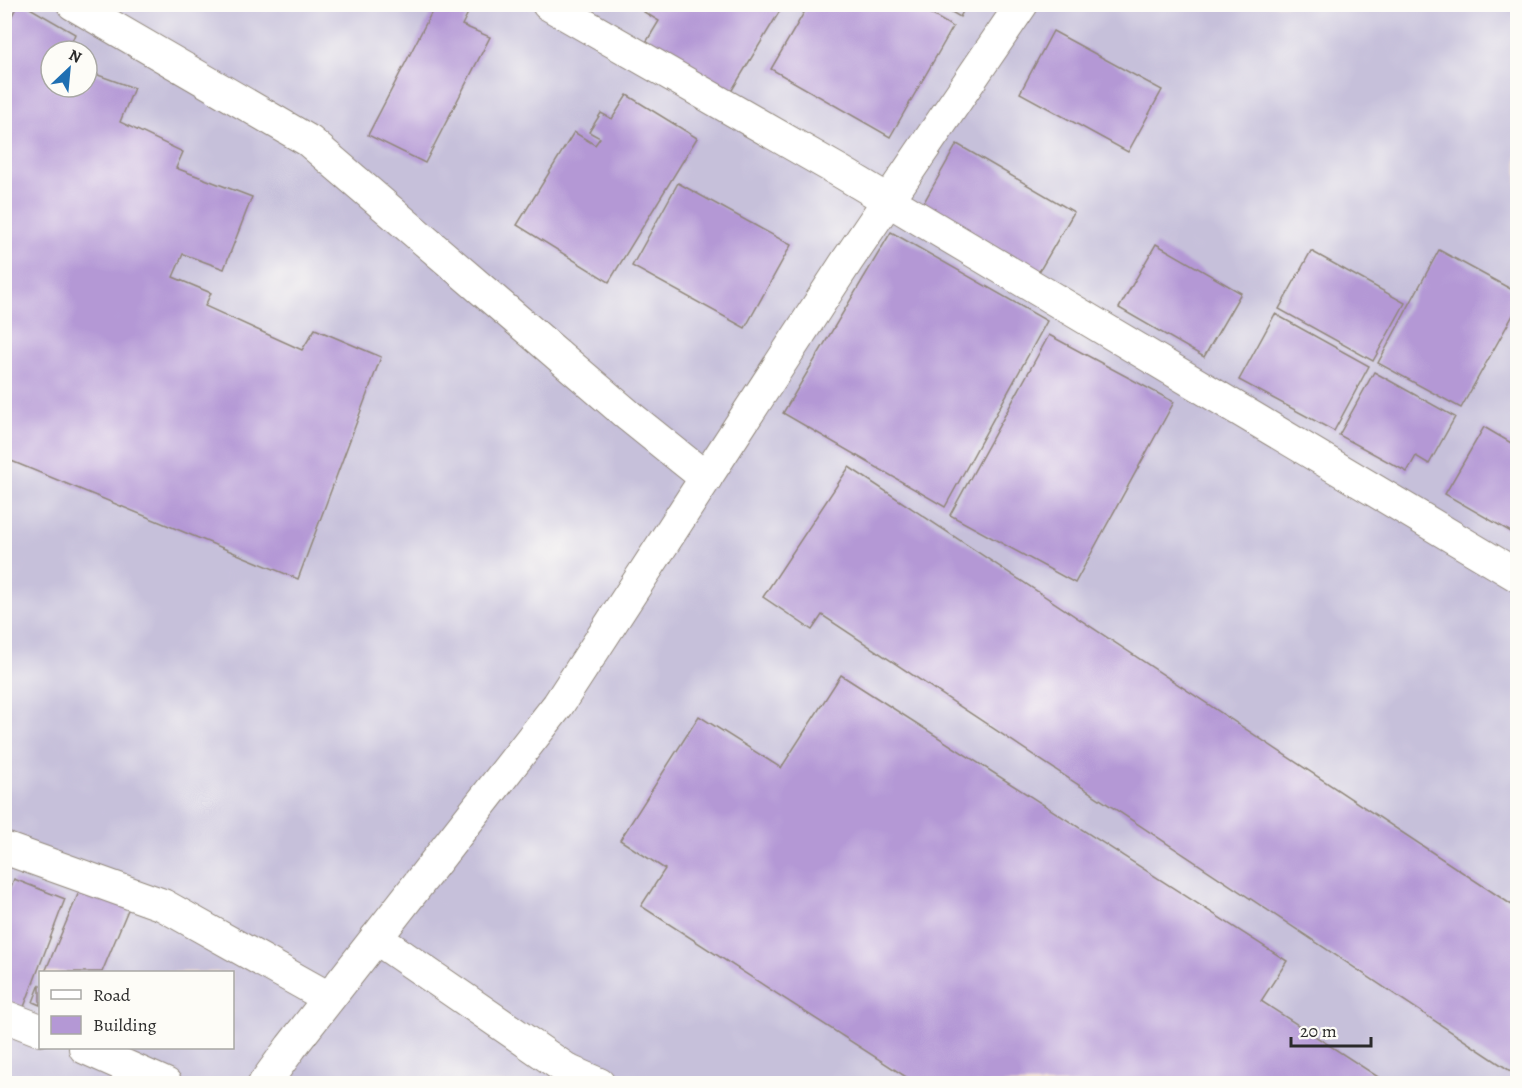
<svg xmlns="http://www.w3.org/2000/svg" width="1522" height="1088" font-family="Alegreya,serif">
<rect width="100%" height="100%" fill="#fdfcf7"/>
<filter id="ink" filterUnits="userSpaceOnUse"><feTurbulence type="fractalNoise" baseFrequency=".0167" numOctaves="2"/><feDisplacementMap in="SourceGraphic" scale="12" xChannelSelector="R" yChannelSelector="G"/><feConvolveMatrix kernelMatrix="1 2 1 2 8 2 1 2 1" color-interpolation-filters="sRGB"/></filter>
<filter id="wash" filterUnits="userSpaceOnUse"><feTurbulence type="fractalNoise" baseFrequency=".008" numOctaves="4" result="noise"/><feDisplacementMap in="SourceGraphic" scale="24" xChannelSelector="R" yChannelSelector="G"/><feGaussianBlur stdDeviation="1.35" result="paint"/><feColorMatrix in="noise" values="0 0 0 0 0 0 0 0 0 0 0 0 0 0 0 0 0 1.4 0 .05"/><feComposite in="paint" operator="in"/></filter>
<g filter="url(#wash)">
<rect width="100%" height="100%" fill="#f5e2c9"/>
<path fill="#c6c0da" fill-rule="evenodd" d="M5,5H1517V1083H5ZM51,51H87V87H51ZM40,972H232V1048H40Z"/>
<g id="blocks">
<g fill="#b498d5">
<path d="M18,4H23L75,34L68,51H51V87H87V71L134,88L120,122L183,152L176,168L252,197L224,269L183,254L173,277L211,293L205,306L302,350L315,329L381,357L298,579L4,458V31Z"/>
<path d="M436,4L472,5L462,25L490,37L425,163L368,135Z"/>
<path d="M649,4H784L726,100L642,49L659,21L644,12Z"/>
<path d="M809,4H914L953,27L890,137L771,69Z"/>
<path d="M938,4H967L960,17Z"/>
<path d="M1053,31L1162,90L1128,152L1020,93Z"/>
<path d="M627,95L697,138L609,282L517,225L574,132L595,145L600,138L589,132L601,113L612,119Z"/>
<path d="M957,144L1074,212L1039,272L923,204Z"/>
<path d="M678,183L791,245L745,328L632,266Z"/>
<path d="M891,232L1047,321L945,507L783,413Z"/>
<path d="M1156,244L1241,293L1204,357L1119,308Z"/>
<path d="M1439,250L1518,293V306L1461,408L1378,363Z"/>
<path d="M1311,251L1405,303L1373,361L1279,309Z"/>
<path d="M1275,314L1369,366L1334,431L1239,380Z"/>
<path d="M1049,335L1174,402L1075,583L950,515Z"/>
<path d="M1374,372L1455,417L1429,464L1416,456L1407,472L1339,435Z"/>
<path d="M1484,427L1518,447V536L1445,494Z"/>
<path d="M849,467L1518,909V1076L822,615L812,630L763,597Z"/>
<path d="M841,675L1287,961L1261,1001L1389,1084H917L641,906L665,869L620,840L699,716L781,768Z"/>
<path d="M14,879L65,899L24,1007L4,999V904Z"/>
<path d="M82,885L130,905L102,972H45Z"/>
<path d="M40,984V1005L33,1002Z"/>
</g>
</g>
</g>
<g filter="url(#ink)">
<use href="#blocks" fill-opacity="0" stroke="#90867a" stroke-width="1.5"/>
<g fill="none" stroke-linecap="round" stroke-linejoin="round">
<g stroke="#90867a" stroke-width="34">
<g id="minor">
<path d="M73,4L309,141L629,416L706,478"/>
<path d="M548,4L841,172L1518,576"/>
<path d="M4,848L163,905L329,998"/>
<path d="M376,938L569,1071L599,1084"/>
<path d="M4,1016L40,1030"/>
<path d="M85,1048L166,1084"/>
<path d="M264,1084L291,1047L558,705L847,261L1022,4"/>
</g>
</g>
<use href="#minor" stroke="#fff" stroke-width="32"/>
</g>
</g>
<rect width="1522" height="1088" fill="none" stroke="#fdfcf7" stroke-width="24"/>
<rect x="39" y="971" width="195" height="78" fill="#fdfcf7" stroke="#a9a8a5" stroke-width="1.5"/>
<rect x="51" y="990" width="30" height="9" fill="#ffffff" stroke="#a9a8a5" stroke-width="1.5"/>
<text x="93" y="1001" font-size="18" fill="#2b2b2b">Road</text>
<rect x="51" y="1016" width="30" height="18" fill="#b498d5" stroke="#a9a8a5" stroke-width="1.5"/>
<text x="93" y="1031" font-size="18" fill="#2b2b2b">Building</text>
<g transform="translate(69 69) rotate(26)"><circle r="28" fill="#fdfcf7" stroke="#a9a8a5" stroke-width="1.5"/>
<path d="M0-4.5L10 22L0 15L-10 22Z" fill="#1f6fb2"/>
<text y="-9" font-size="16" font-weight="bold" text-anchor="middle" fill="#2b2b2b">N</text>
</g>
<path d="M1291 1037v9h80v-9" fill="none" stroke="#2b2b2b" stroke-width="3"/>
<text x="1300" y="1037" font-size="18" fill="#2b2b2b" stroke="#fdfcf7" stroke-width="4.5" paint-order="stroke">20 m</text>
</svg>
